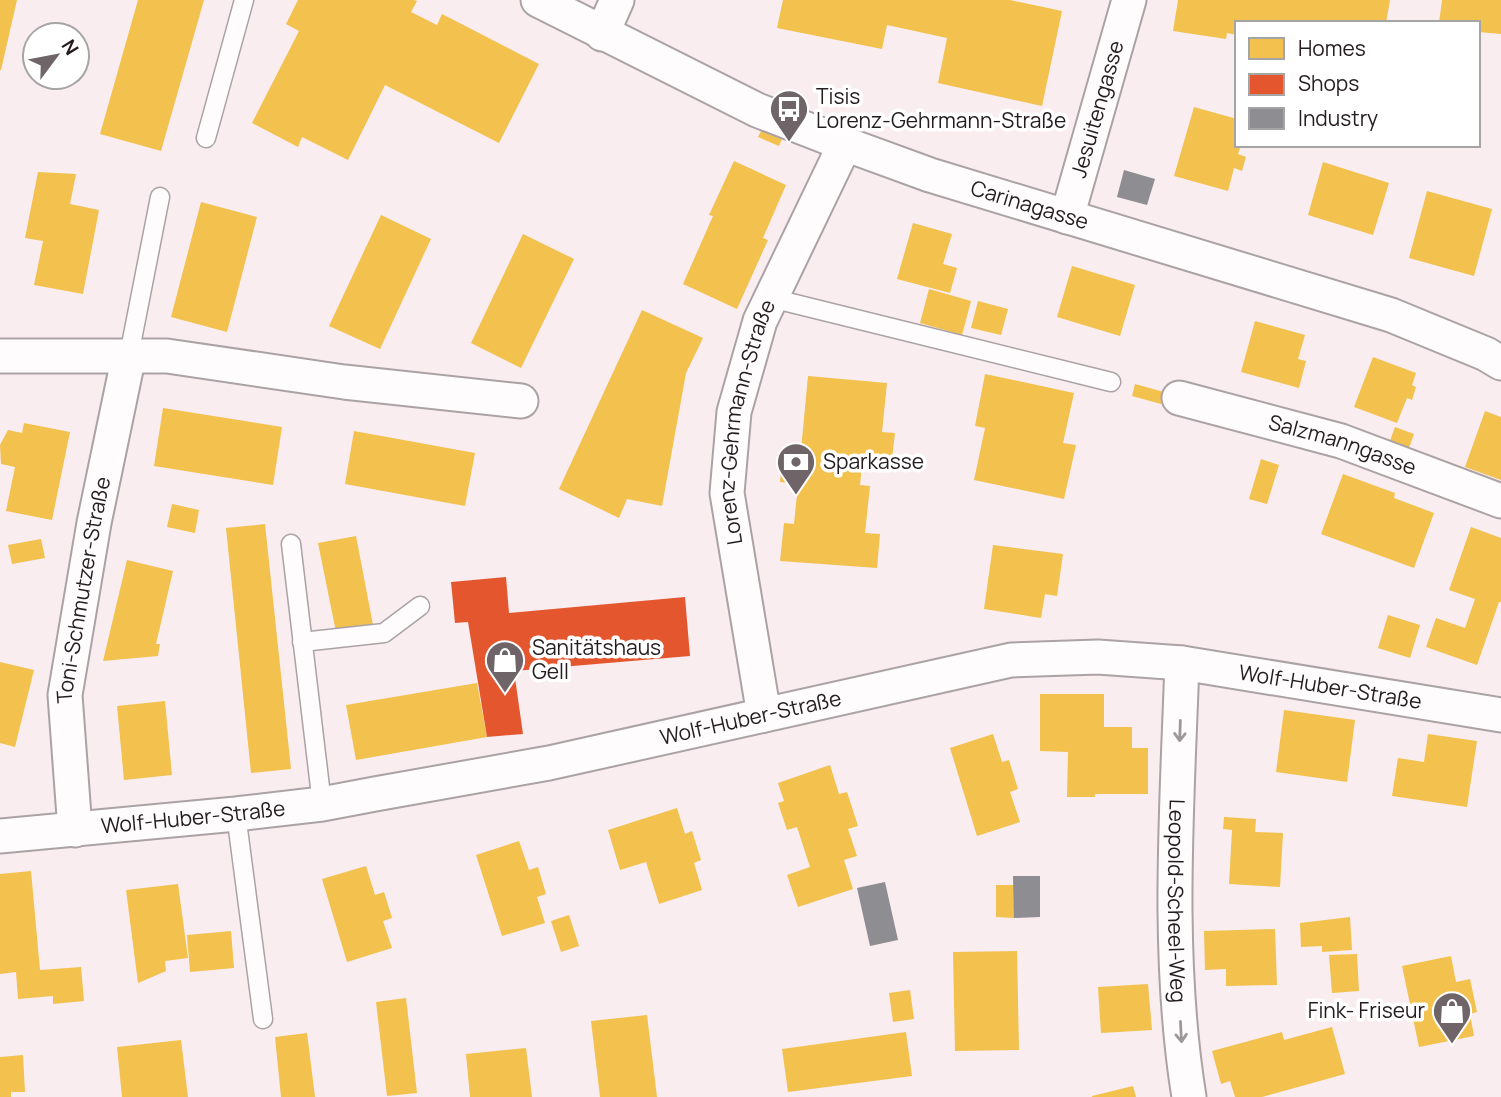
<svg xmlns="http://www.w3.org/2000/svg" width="1501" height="1097" font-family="Manrope,sans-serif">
<rect width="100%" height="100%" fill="#f9edf0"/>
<g fill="#f2c14e">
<path d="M0,0H17L1,70H0Z"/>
<path d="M138,0H204L161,151L100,134Z"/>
<path d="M298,0H414L417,1L411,12L437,25L442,14L539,64L499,143L385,85L348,160L302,137L298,147L252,123L299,31L286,24Z"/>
<path d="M783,0H1010L1062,11L1042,106L938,83L947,38L887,25L882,49L777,28Z"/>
<path d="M1178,0H1390L1386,23H1237V35L1227,33L1226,39L1173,31Z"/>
<path d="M1442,0H1501V34L1478,32V23H1439Z"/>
<path d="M1194,107L1237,119V145H1241L1238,154L1246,157L1242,171L1234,168L1228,191L1174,176Z"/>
<path d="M762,129L782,139L779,146L758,137Z"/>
<path d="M734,161L786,185L763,238L768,240L737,309L683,284L713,216L709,215Z"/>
<path d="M1323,162L1389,183L1373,235L1308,215Z"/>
<path d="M38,172L76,174L70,204L99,210L83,294L34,285L43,241L25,238Z"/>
<path d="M1427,191L1492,209L1474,276L1409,258Z"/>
<path d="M201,202L257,217L227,332L171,317Z"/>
<path d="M381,215L431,239L380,349L329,326Z"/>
<path d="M913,223L952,234L943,264L957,268L950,293L897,279Z"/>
<path d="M523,234L574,259L521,368L471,343Z"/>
<path d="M1072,266L1135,285L1120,336L1057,317Z"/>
<path d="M929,289L971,301L962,335L920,323Z"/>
<path d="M978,301L1008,309L1001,335L971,328Z"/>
<path d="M642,310L703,338L686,373L662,506L627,499L619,518L559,489Z"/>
<path d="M1255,321L1305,335L1298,359L1306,361L1299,388L1241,372Z"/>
<path d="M1373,357L1416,373L1412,385L1416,387L1412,400L1407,398L1397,423L1354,407Z"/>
<path d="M985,374L1074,393L1063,443L1076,445L1064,499L974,480L985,428L975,426Z"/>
<path d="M808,376L887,383L882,432L895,433L891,468L862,465L860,485L870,486L865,533L880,534L877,568L780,561L784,523L794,524L798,484L780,482L783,448L801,450Z"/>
<path d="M1135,384L1164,392L1161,404L1132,396Z"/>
<path d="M163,408L282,427L273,485L154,466Z"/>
<path d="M1485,411L1501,417V480L1465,467Z"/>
<path d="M24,423L70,432L52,520L6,511L15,467L1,464L0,445L8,430L22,433Z"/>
<path d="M1395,427L1414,434L1406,456L1387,449Z"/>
<path d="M354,431L475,453L465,506L345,484Z"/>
<path d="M1261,459L1279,465L1267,504L1249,499Z"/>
<path d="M1343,474L1395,493L1394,498L1434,513L1414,568L1321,534Z"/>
<path d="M172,504L199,510L195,533L167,527Z"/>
<path d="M265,524L291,769L251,773L226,528Z"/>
<path d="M1471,527L1501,538V602H1499L1477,665L1426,647L1436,618L1465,628L1475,599L1449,590Z"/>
<path d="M356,536L373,625L336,632L318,543Z"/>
<path d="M41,539L45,558L12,564L8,545Z"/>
<path d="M993,545L1063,554L1057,596L1045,594L1041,618L984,609Z"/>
<path d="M127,560L173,571L156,644H160L158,656L103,661Z"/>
<path d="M1388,615L1420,625L1410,658L1378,648Z"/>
<path d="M0,662L34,670L15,747L0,743Z"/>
<path d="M477,683L487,737L356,760L346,705Z"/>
<path d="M1040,694H1104V727H1132V748H1148V794H1095V797H1067L1068,752L1040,751Z"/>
<path d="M165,701L172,775L124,780L117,706Z"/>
<path d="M1284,710L1355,720L1347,782L1276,772Z"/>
<path d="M993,734L1002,762L1009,760L1018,789L1010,792L1020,822L977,836L950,748Z"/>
<path d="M1428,734L1477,741L1467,807L1392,796L1398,758L1424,762Z"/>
<path d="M830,765L839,794L847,792L858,826L848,829L857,856L844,860L853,889L798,907L787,875L810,867L797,827L787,830L778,803L784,801L778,783Z"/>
<path d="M677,808L685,834L692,831L701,860L694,863L702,890L659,904L646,862L620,870L608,830Z"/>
<path d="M1224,817L1256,819L1255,832L1283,833L1280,887L1229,884L1232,830L1223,829Z"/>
<path d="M519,841L529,870L538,867L546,894L537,897L545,923L502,936L476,855Z"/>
<path d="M366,866L375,895L384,892L392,918L383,921L392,948L347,962L322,879Z"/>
<path d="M31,871L40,970L81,967L84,1001L53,1004V996L18,999L16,972L0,974V874Z"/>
<path d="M178,884L188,958L165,961L166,971L138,983L126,890Z"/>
<path d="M996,885H1014V918L996,917Z"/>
<path d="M569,915L579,946L561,952L551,921Z"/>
<path d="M1350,917L1352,950L1322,952V946L1301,947L1300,923Z"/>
<path d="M1275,929L1277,985L1226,986V969L1205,970L1204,931Z"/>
<path d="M231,931L234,968L190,972L187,935Z"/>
<path d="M1017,951L1019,1050L955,1051L953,952Z"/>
<path d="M1357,954L1359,991L1332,993L1329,955Z"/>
<path d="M1451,956L1456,982L1470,979L1477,1012L1470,1014L1474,1036L1419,1047L1402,966Z"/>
<path d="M1148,984L1152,1030L1101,1033L1098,987Z"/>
<path d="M910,990L914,1019L893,1022L889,993Z"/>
<path d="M406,998L417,1093L387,1096L376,1002Z"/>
<path d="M647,1015L657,1097H600L591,1021Z"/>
<path d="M1332,1027L1345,1074L1262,1097H1235L1230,1081L1221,1084L1212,1051L1282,1032L1284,1040Z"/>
<path d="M906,1032L912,1076L788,1092L782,1049Z"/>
<path d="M307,1033L315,1097H281L275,1037Z"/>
<path d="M181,1040L188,1097H122L117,1047Z"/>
<path d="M526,1048L532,1097H470L466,1054Z"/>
<path d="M23,1055L25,1092H11V1097H0V1057Z"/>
<path d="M1133,1086L1136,1097H1092V1096Z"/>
</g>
<path fill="#e4572e" d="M506,577L509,613L685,597L690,656L514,671L523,734L487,737L468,622L455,623L451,582Z"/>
<g fill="#8d8d92">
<path d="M1124,170L1155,179L1147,205L1117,197Z"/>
<path d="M1013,876H1040V917L1014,918Z"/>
<path d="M885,882L898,940L870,946L857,888Z"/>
</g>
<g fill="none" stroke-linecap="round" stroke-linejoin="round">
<g stroke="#aba2a5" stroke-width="21">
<g id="service">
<path d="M206,138L244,0"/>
<path d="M771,298L1111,382"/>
<path d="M129,355L160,197"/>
<path d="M291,544L322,804"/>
<path d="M302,642L384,633L420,606"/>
<path d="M236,814L263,1019"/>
</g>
</g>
<g stroke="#aba2a5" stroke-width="37">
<g id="minor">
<path id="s1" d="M538,0L757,110L845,144L930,175L1391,315L1486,354L1501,363"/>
<path d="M602,34L617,0"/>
<path id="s2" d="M1067,217L1129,0"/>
<path d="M0,356H167L344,382L521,401"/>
<path id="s3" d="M1179,398L1341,441L1501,501"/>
<path id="s4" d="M1182,663C1177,806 1166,955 1189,1097"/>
<path id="s5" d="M764,715L727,493L734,412L760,321L845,144"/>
<path id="s6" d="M75,830L65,695L94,523L129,355"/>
<path id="s7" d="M0,836L236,814L322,804L375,794L549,763L1011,660L1098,657L1182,663L1501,715"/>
</g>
</g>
<use href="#service" stroke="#fefcfd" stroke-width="18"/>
<use href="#minor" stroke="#fefcfd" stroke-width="33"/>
</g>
<defs><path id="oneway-shaft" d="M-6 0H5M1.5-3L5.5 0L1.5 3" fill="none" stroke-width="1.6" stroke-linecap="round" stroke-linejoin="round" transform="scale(1.75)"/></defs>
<g stroke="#9c9799">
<use href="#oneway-shaft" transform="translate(1180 731) rotate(92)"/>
<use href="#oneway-shaft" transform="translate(1181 1032) rotate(87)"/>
</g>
<defs>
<g id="bus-pin" transform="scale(2.0125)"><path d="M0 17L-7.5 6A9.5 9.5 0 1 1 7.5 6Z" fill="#6f6568" stroke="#fff"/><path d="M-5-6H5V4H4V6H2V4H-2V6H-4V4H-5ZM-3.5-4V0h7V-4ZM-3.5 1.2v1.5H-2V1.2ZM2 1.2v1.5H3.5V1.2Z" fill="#fff"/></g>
<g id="bank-pin" transform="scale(2.0125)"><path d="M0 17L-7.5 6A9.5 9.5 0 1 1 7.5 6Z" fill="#6f6568" stroke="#fff"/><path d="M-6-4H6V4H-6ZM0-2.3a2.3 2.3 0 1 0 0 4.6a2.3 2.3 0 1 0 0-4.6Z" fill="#fff"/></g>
<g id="shop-pin" transform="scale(2.0125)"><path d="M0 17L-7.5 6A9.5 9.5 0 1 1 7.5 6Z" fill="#6f6568" stroke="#fff"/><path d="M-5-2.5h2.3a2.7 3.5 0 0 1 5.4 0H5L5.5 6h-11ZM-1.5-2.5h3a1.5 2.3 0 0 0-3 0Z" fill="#fff"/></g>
</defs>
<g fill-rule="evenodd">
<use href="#bus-pin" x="789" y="109"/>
<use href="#bank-pin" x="796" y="462"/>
<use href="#shop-pin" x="505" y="660"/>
<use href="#shop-pin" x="1452" y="1011"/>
</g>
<g text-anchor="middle" stroke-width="7" stroke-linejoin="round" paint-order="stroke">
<g font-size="21" fill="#241c1e" stroke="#fff" text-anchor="start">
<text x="816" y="104">Tisis<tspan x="816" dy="24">Lorenz-Gehrmann-Straße</tspan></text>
<text x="823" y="469">Sparkasse</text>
<text x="532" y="655">Sanitätshaus<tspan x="532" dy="24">Gell</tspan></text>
<text x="1425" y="1018" text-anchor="end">Fink- Friseur</text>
</g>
<g font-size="21" fill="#241c1e" stroke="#fff">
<text dy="7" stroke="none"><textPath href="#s2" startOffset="112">Jesuitengasse</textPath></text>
<text dy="7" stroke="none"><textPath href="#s1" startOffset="534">Carinagasse</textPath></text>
<text dy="7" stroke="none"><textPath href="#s5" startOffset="298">Lorenz-Gehrmann-Straße</textPath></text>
<text dy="7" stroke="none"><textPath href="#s3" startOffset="170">Salzmanngasse</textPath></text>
<text dy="7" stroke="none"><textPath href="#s6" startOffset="242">Toni-Schmutzer-Straße</textPath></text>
<text dy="7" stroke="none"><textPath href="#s7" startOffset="1349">Wolf-Huber-Straße</textPath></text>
<text dy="7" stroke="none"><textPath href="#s7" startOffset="761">Wolf-Huber-Straße</textPath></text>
<text dy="7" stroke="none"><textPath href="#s7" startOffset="194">Wolf-Huber-Straße</textPath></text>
<text dy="7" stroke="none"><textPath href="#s4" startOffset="238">Leopold-Scheel-Weg</textPath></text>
</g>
</g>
<rect x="1235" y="21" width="245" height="126" fill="#ffffff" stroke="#a7a4a5" stroke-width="2"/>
<rect x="1249" y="38" width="35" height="21" fill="#f2c14e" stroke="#a7a4a5" stroke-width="2"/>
<text x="1298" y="56" font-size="21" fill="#241c1e">Homes</text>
<rect x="1249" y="74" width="35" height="21" fill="#e4572e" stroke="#a7a4a5" stroke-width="2"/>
<text x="1298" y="91" font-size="21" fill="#241c1e">Shops</text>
<rect x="1249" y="108" width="35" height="21" fill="#8d8d92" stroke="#a7a4a5" stroke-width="2"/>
<text x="1298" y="126" font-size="21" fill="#241c1e">Industry</text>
<g transform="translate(56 56) rotate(58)"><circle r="33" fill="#ffffff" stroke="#a7a4a5" stroke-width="2"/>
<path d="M0-5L12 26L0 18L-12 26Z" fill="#6f6568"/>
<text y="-10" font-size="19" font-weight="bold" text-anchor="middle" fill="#241c1e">N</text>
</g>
</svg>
